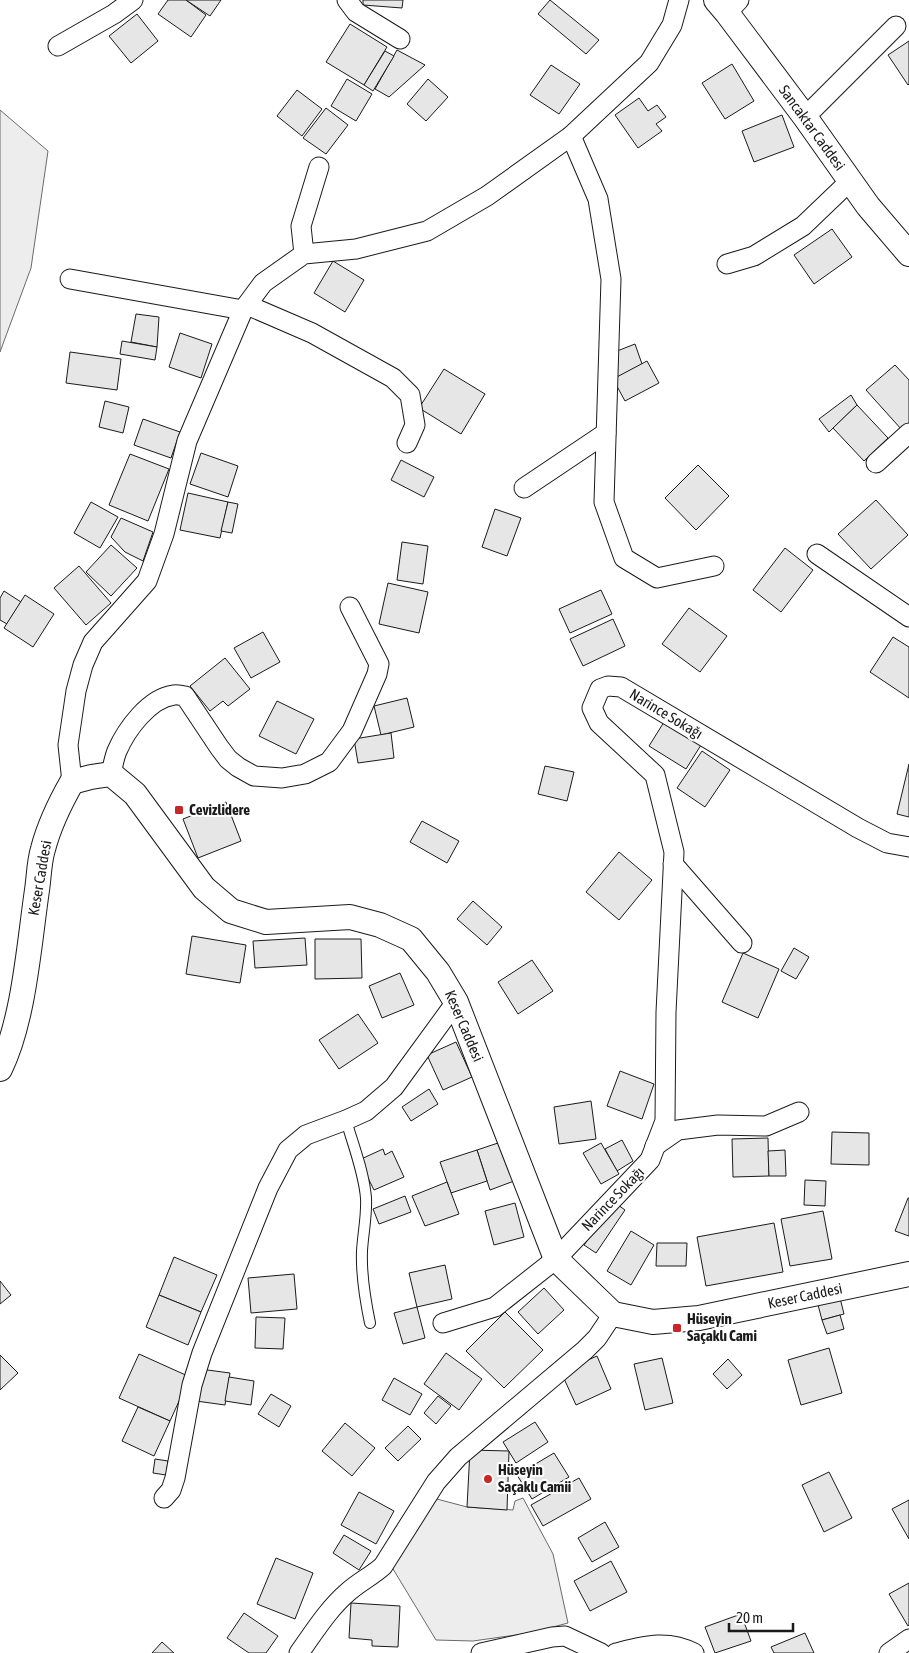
<svg xmlns="http://www.w3.org/2000/svg" width="909" height="1653" font-family="'Asap Condensed',sans-serif">
<rect width="100%" height="100%" fill="#fff"/>
<g fill="#ededed" stroke="#6a6a6a">
<path d="M0,110L48,151L31,268L0,352Z"/>
<path d="M433,1498L467,1507L513,1510L515,1501L523,1498L553,1554L568,1623L530,1633L473,1641L436,1640L390,1564Z"/>
</g>
<g fill="#e6e6e6" stroke="#1a1a1a">
<path d="M168,0H186L206,15L191,37L158,14Z"/>
<path d="M186,0H221L210,16Z"/>
<path d="M363,0H403L402,8L363,5Z"/>
<path d="M550,0L599,40L586,54L538,14Z"/>
<path d="M137,14L158,41L131,63L109,36Z"/>
<path d="M350,24L387,47L364,85L326,62Z"/>
<path d="M909,41V84L908,85L888,55Z"/>
<path d="M397,50L425,65L389,97L375,89Z"/>
<path d="M385,51L394,56L373,91L364,85Z"/>
<path d="M732,64L754,101L725,119L702,83Z"/>
<path d="M551,65L580,84L559,114L530,95Z"/>
<path d="M347,79L372,94L356,121L331,106Z"/>
<path d="M428,79L448,97L426,121L407,104Z"/>
<path d="M297,90L322,109L302,136L277,116Z"/>
<path d="M639,98L648,111L657,105L666,117L656,124L662,131L638,148L615,115Z"/>
<path d="M326,108L348,125L326,154L303,138Z"/>
<path d="M782,115L794,147L754,162L742,131Z"/>
<path d="M832,229L852,257L814,284L794,255Z"/>
<path d="M333,261L364,280L345,312L314,293Z"/>
<path d="M136,314L159,317L157,347L131,342Z"/>
<path d="M180,333L212,344L201,378L169,367Z"/>
<path d="M122,341L157,347L155,360L120,354Z"/>
<path d="M635,344L642,364L618,377L612,353Z"/>
<path d="M70,352L121,359L117,390L66,383Z"/>
<path d="M647,361L659,383L625,401L613,379Z"/>
<path d="M895,365L909,380V424L902,430L866,390Z"/>
<path d="M444,369L485,394L461,434L419,408Z"/>
<path d="M851,395L857,405L829,432L819,419Z"/>
<path d="M105,401L129,407L123,433L99,427Z"/>
<path d="M857,405L888,438L864,461L833,428Z"/>
<path d="M143,419L180,432L171,458L134,445Z"/>
<path d="M201,453L238,466L228,497L190,484Z"/>
<path d="M130,454L169,469L148,521L109,505Z"/>
<path d="M401,460L434,477L424,497L391,480Z"/>
<path d="M698,465L729,496L696,530L665,498Z"/>
<path d="M188,493L228,502L220,538L180,530Z"/>
<path d="M876,500L908,535L871,569L838,534Z"/>
<path d="M91,502L118,517L100,548L74,533Z"/>
<path d="M228,502L238,504L232,533L221,531Z"/>
<path d="M495,509L521,518L507,556L482,547Z"/>
<path d="M121,518L153,532L143,561L125,552L111,537Z"/>
<path d="M402,542L428,546L423,584L397,580Z"/>
<path d="M111,545L137,568L111,596L86,572Z"/>
<path d="M785,548L813,570L781,612L753,590Z"/>
<path d="M79,566L111,603L86,625L54,588Z"/>
<path d="M388,583L428,592L419,633L379,624Z"/>
<path d="M601,590L612,614L570,633L559,609Z"/>
<path d="M4,591L21,602L7,624L0,620V598Z"/>
<path d="M25,595L54,614L33,647L4,628Z"/>
<path d="M689,608L727,636L700,672L662,644Z"/>
<path d="M613,619L625,646L583,666L570,639Z"/>
<path d="M263,632L280,662L251,678L234,648Z"/>
<path d="M893,637L909,647V698L870,672Z"/>
<path d="M225,658L250,689L228,706L223,701L210,711L190,686Z"/>
<path d="M407,698L414,727L381,735L374,706Z"/>
<path d="M277,701L314,719L296,754L259,736Z"/>
<path d="M664,722L701,745L686,769L649,746Z"/>
<path d="M391,733L394,758L358,763L354,739Z"/>
<path d="M702,751L730,770L705,807L677,788Z"/>
<path d="M909,764V817L897,814Z"/>
<path d="M545,766L574,772L567,801L538,794Z"/>
<path d="M226,802L241,841L198,858L183,819Z"/>
<path d="M422,821L459,841L447,863L410,842Z"/>
<path d="M619,852L652,880L619,920L586,892Z"/>
<path d="M473,901L502,927L487,945L457,919Z"/>
<path d="M192,936L246,945L240,983L186,974Z"/>
<path d="M305,938L307,965L255,968L253,941Z"/>
<path d="M315,939H361L362,978L315,979Z"/>
<path d="M794,948L809,957L796,979L781,971Z"/>
<path d="M743,953L779,969L758,1018L722,1002Z"/>
<path d="M532,960L553,991L518,1014L498,982Z"/>
<path d="M400,973L414,1005L382,1018L369,986Z"/>
<path d="M358,1014L378,1043L339,1069L319,1040Z"/>
<path d="M456,1042L472,1077L443,1090L427,1055Z"/>
<path d="M620,1071L654,1084L642,1119L607,1106Z"/>
<path d="M429,1089L438,1104L411,1121L402,1107Z"/>
<path d="M591,1101L596,1139L559,1144L554,1107Z"/>
<path d="M832,1132L869,1133V1165L831,1164Z"/>
<path d="M768,1138L769,1176L733,1177L732,1139Z"/>
<path d="M622,1140L633,1161L617,1171L605,1149Z"/>
<path d="M501,1142L514,1181L490,1190L477,1150Z"/>
<path d="M601,1143L619,1174L601,1184L583,1153Z"/>
<path d="M383,1149L385,1155L392,1151L404,1177L374,1190L359,1160Z"/>
<path d="M477,1150L487,1181L451,1193L440,1162Z"/>
<path d="M785,1150L786,1176H769L768,1151Z"/>
<path d="M805,1180L826,1181L825,1206L804,1205Z"/>
<path d="M447,1182L459,1214L425,1226L412,1196Z"/>
<path d="M405,1196L411,1212L379,1224L373,1209Z"/>
<path d="M908,1198H909V1236L895,1231Z"/>
<path d="M614,1202L625,1210L596,1253L584,1245Z"/>
<path d="M515,1203L524,1237L494,1245L485,1211Z"/>
<path d="M823,1211L832,1259L790,1266L781,1219Z"/>
<path d="M774,1223L783,1272L706,1286L697,1237Z"/>
<path d="M631,1231L654,1245L631,1285L607,1271Z"/>
<path d="M657,1243H687L686,1266H656Z"/>
<path d="M174,1257L217,1275L201,1312L159,1295Z"/>
<path d="M445,1265L452,1299L417,1307L409,1273Z"/>
<path d="M294,1274L297,1309L251,1313L248,1278Z"/>
<path d="M0,1281L11,1295L0,1304Z"/>
<path d="M544,1288L564,1310L538,1334L518,1312Z"/>
<path d="M159,1295L201,1312L188,1345L146,1327Z"/>
<path d="M840,1298L844,1314L822,1320L818,1305Z"/>
<path d="M417,1307L425,1338L403,1344L394,1313Z"/>
<path d="M505,1312L543,1350L504,1388L466,1351Z"/>
<path d="M840,1315L844,1329L827,1334L822,1320Z"/>
<path d="M256,1317L285,1318L283,1349L255,1348Z"/>
<path d="M829,1348L842,1393L801,1405L788,1360Z"/>
<path d="M446,1353L482,1379L459,1410L424,1384Z"/>
<path d="M139,1354L190,1377L170,1421L119,1398Z"/>
<path d="M0,1355L18,1373L0,1390Z"/>
<path d="M597,1356L611,1389L576,1405L561,1372Z"/>
<path d="M662,1358L673,1403L645,1410L634,1364Z"/>
<path d="M728,1359L742,1375L727,1389L713,1374Z"/>
<path d="M200,1369L230,1373L225,1405L196,1401Z"/>
<path d="M229,1377L254,1381L251,1405L225,1401Z"/>
<path d="M394,1378L422,1394L410,1415L382,1400Z"/>
<path d="M271,1394L291,1406L279,1427L258,1414Z"/>
<path d="M438,1396L451,1406L436,1424L424,1413Z"/>
<path d="M138,1407L170,1421L154,1456L122,1441Z"/>
<path d="M535,1422L548,1442L516,1463L503,1442Z"/>
<path d="M345,1423L375,1448L352,1476L322,1451Z"/>
<path d="M408,1426L421,1439L398,1461L385,1448Z"/>
<path d="M470,1450L509,1451L507,1510L467,1507Z"/>
<path d="M554,1453L569,1477L532,1499L517,1475Z"/>
<path d="M155,1459L168,1461L166,1475L153,1473Z"/>
<path d="M829,1472L852,1518L824,1532L802,1485Z"/>
<path d="M579,1478L591,1499L543,1526L531,1505Z"/>
<path d="M359,1492L394,1511L376,1544L341,1525Z"/>
<path d="M909,1500V1539L892,1509Z"/>
<path d="M605,1522L619,1547L592,1562L578,1538Z"/>
<path d="M344,1535L371,1551L359,1570L333,1553Z"/>
<path d="M276,1558L313,1573L295,1619L257,1604Z"/>
<path d="M611,1561L627,1592L590,1611L574,1581Z"/>
<path d="M909,1583V1625L908,1626L889,1594Z"/>
<path d="M351,1603L400,1606L398,1647L372,1646V1640L349,1638Z"/>
<path d="M244,1613L278,1636L266,1653H249L227,1638Z"/>
<path d="M741,1614L751,1641L715,1653L705,1627Z"/>
<path d="M805,1633L814,1653H774L771,1647Z"/>
<path d="M162,1642L174,1653H152Z"/>
</g>
<g fill="none" stroke-linecap="round" stroke-linejoin="round">
<g stroke="#1a1a1a" stroke-width="12">
<path id="service" d="M346,1120C353,1145 364,1172 366,1198C367,1216 363,1233 362,1251C361,1276 365,1299 370,1323"/>
</g>
<g stroke="#1a1a1a" stroke-width="21">
<g id="minor">
<path d="M347,0L356,12L400,39"/>
<path d="M727,13L739,0"/>
<path d="M58,46L114,14L133,0"/>
<path d="M805,117L896,26"/>
<path d="M571,136L598,199L611,279L604,502L624,558L657,578L714,566"/>
<path d="M304,254L301,226L319,167"/>
<path d="M727,264L754,256L803,226L850,181"/>
<path d="M70,279L243,310"/>
<path d="M247,305L312,333L393,378L410,395L415,425L407,443"/>
<path d="M876,463L909,433"/>
<path d="M524,488L606,433"/>
<path d="M817,554L909,617"/>
<path d="M111,774C113,766 114,758 117,751C126,730 149,698 174,695C177,694 182,696 185,696L219,747L228,759L238,767L254,776L282,778L305,774L329,762L352,731L377,674L379,664L350,607"/>
<path d="M72,782L68,745L76,691L83,665L93,642L147,581L164,534L187,441L243,310L263,283L304,254L356,249L427,231L487,196L571,136L649,63L672,25L679,0"/>
<path d="M673,864L742,943"/>
<path d="M655,1146L678,1130L718,1125L766,1126L799,1112"/>
<path d="M443,1323L495,1307L556,1259L650,1160L665,1121L666,1012L674,852L655,775L599,723L592,708L600,689L608,686L621,687L858,828L887,843L909,847"/>
<path d="M164,1498L171,1490L175,1478L192,1385L202,1353L268,1188L288,1150L306,1135L346,1120L366,1111L394,1087L456,1002"/>
<path d="M299,1653C314,1632 329,1608 348,1592C359,1582 372,1576 383,1566L436,1482L458,1457L585,1350L597,1338L613,1314"/>
<path d="M481,1653L552,1637L565,1636L601,1653"/>
<path d="M616,1653C644,1646 667,1639 694,1653"/>
<path d="M889,1653L909,1639"/>
</g>
</g>
<g stroke="#1a1a1a" stroke-width="26">
<g id="tertiary">
<path d="M716,0L727,13L805,117L868,206L909,254"/>
<path d="M0,1069C24,1020 29,945 37,890C39,877 39,862 43,849C49,826 60,803 72,782L91,777L111,774L135,794L204,888L231,911L266,922L350,917L380,925L411,939L438,972L456,1002L556,1259L613,1314L653,1322L699,1318L909,1274"/>
</g>
</g>
<use href="#service" stroke="#fff" stroke-width="10"/>
<use href="#minor" stroke="#fff" stroke-width="19"/>
<use href="#tertiary" stroke="#fff" stroke-width="24"/>
</g>
<g fill="#c62828" stroke="#fff" stroke-width="2">
<rect x="174" y="805" width="10" height="10" rx="2.5"/>
<rect x="672" y="1323" width="10" height="10" rx="2.5"/>
<circle cx="488" cy="1479" r="5"/>
</g>
<g text-anchor="middle" stroke-width="4" stroke-linejoin="round" paint-order="stroke">
<g font-size="15" fill="#1a1a1a" stroke="#fff">
<text transform="translate(812 128) rotate(54)" y="5">Sancaktar Caddesi</text>
<text transform="translate(666 714) rotate(31)" y="5">Narince Sokağı</text>
<text transform="translate(40 878) rotate(-80)" y="5">Keser Caddesi</text>
<text transform="translate(464 1026) rotate(67)" y="5">Keser Caddesi</text>
<text transform="translate(613 1199) rotate(-46)" y="5">Narince Sokağı</text>
<text transform="translate(805 1296) rotate(-12)" y="5">Keser Caddesi</text>
</g>
<g font-size="15" font-weight="bold" fill="#1a1a1a" stroke="#fff" text-anchor="start">
<text x="189" y="815">Cevizlidere</text>
<text x="687" y="1324">Hüseyin<tspan x="687" dy="17">Saçaklı Cami</tspan></text>
<text x="498" y="1475">Hüseyin<tspan x="498" dy="17">Saçaklı Camii</tspan></text>
</g>
</g>
<path d="M729 1623v8h64v-8" fill="none" stroke="#1a1a1a" stroke-width="2.5"/>
<text x="736" y="1623" font-size="15" fill="#1a1a1a" stroke="#ffffff" stroke-width="4" paint-order="stroke">20 m</text>
</svg>
